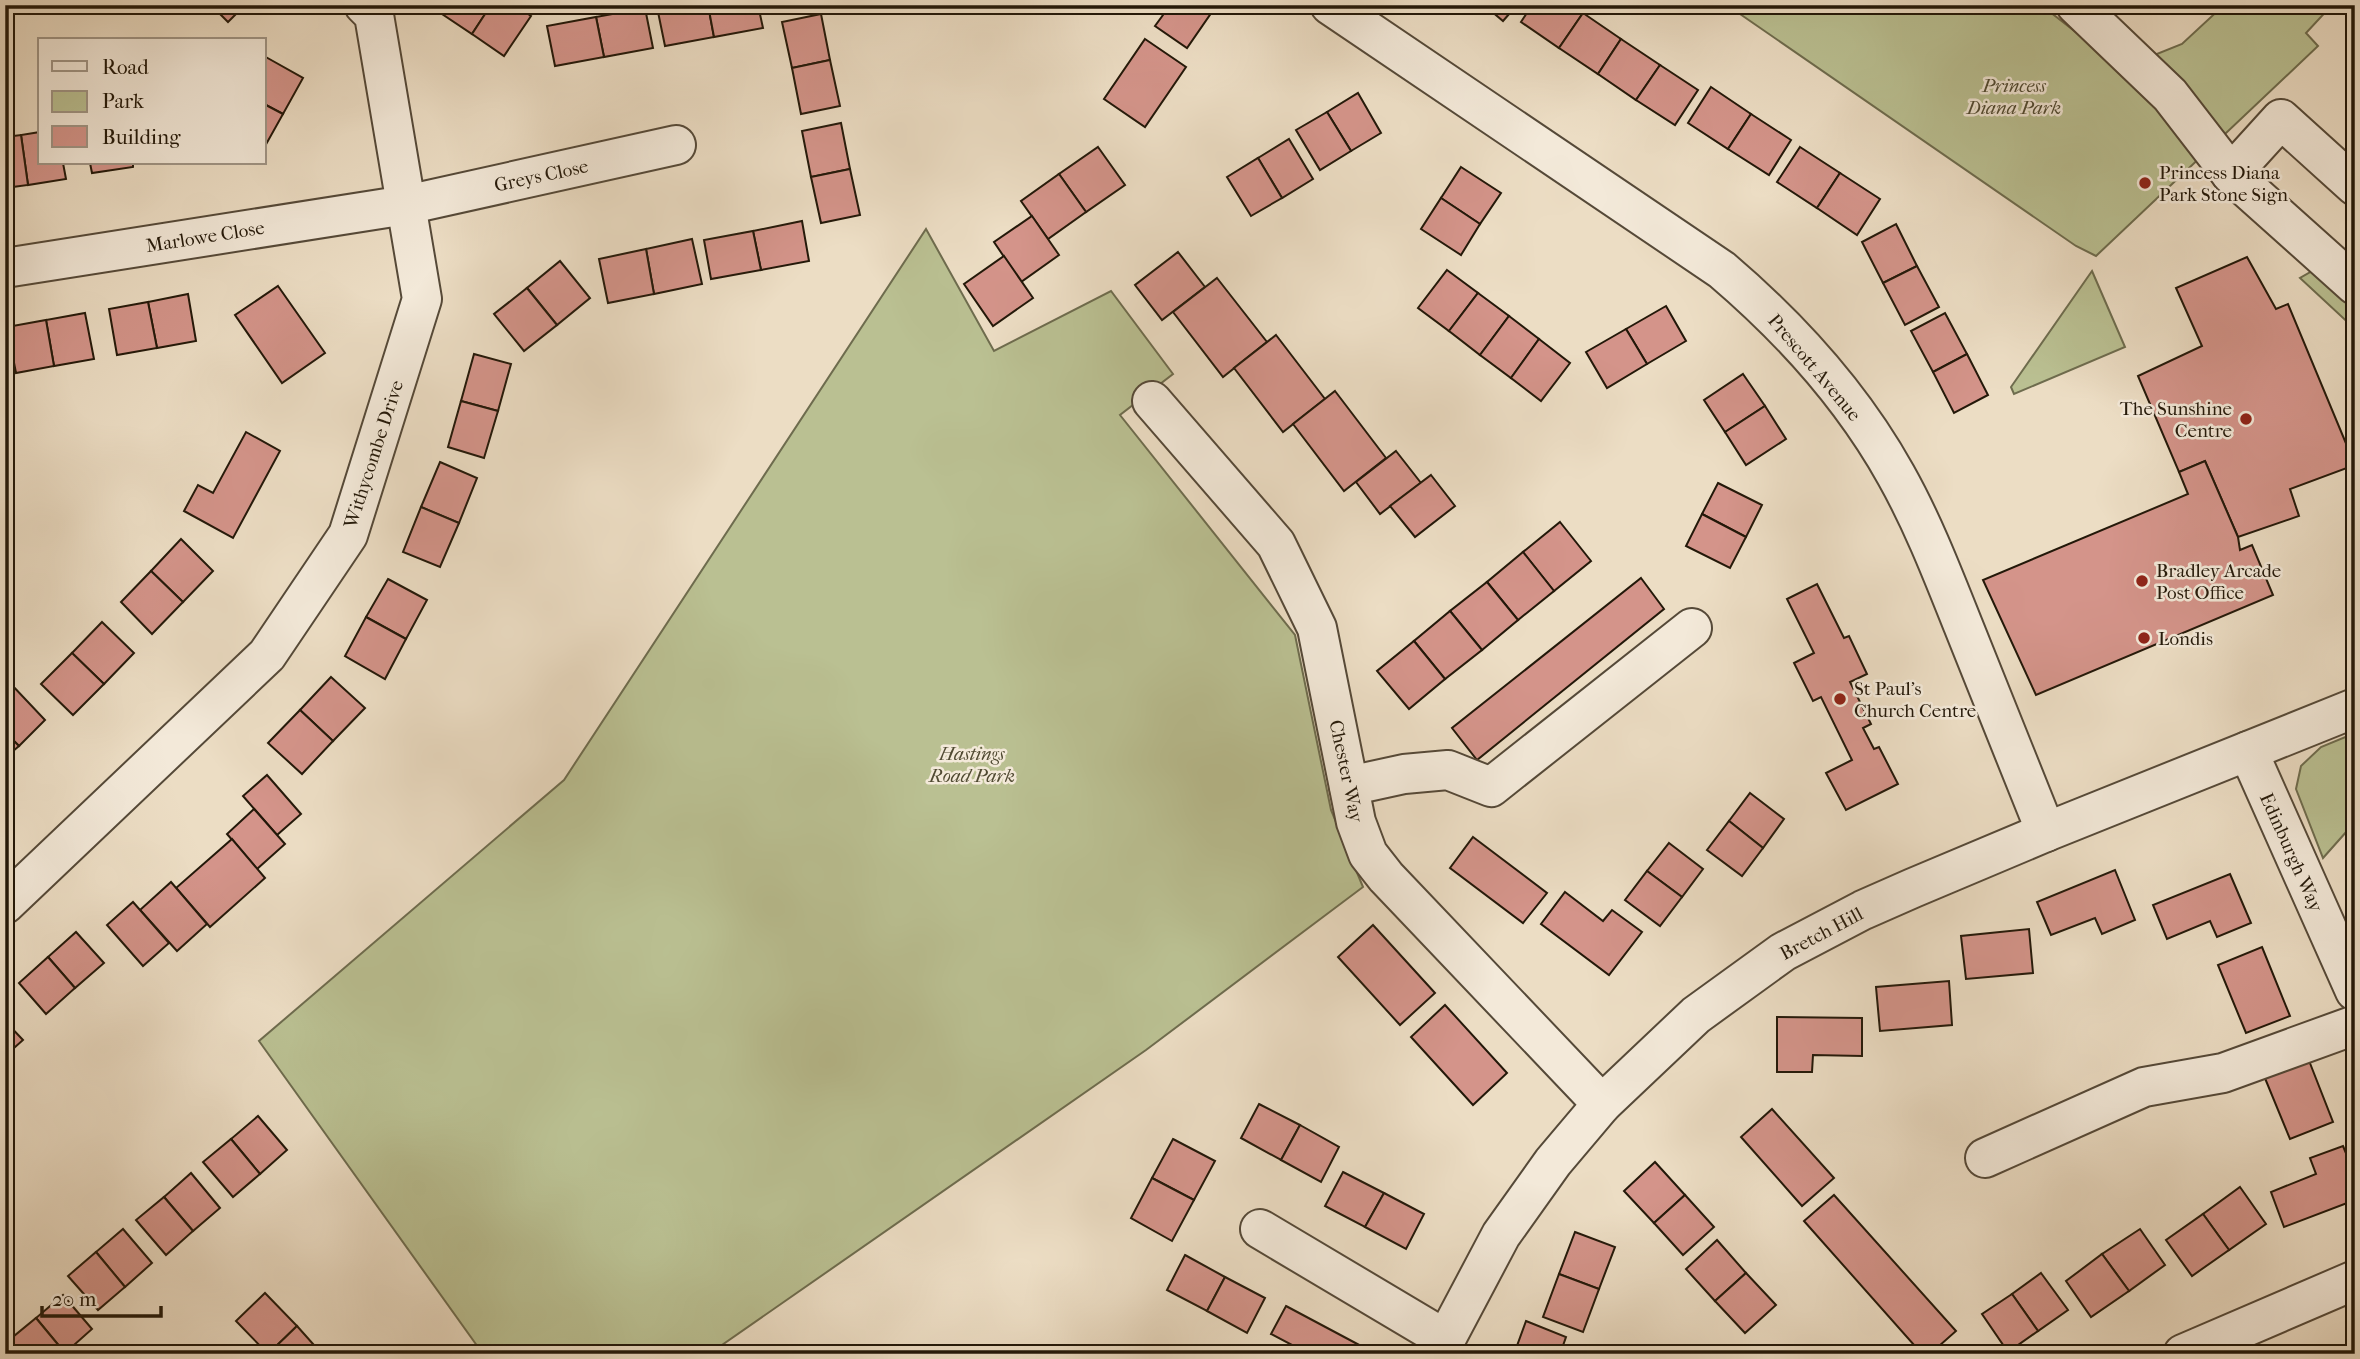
<svg xmlns="http://www.w3.org/2000/svg" width="2360" height="1359" font-family="'IM FELL French Canon',serif">
<rect width="100%" height="100%" fill="#ecddc4"/>
<filter id="stains"><feTurbulence type="fractalNoise" baseFrequency=".00286" numOctaves="4"/><feColorMatrix values="0 0 0 0 .2 0 0 0 0 .09 0 0 0 0 .02 0 0 0 .5 -.17"/></filter>
<radialGradient id="worn" r=".72"><stop offset=".6" stop-color="#630" stop-opacity="0"/><stop offset="1" stop-color="#630" stop-opacity=".3"/></radialGradient>
<g fill="#bac092" stroke="#6e6c4e" stroke-width="2">
<path d="M1727,5H2041L2122,68L2182,44L2224,5H2332L2306,33L2318,46L2096,256L2076,246Z"/>
<path d="M926,229L994,351L1111,291L1173,374L1120,415L1295,635L1331,810L1363,887L1146,1050L709,1354H483L259,1041L564,780Z"/>
<path d="M2314,270L2355,304V329L2300,278Z"/>
<path d="M2092,271L2125,347L2014,394L2011,387Z"/>
<path d="M2355,733V822L2323,858L2296,789L2301,766L2321,747Z"/>
</g>
<g fill="#d4948a" stroke="#231809" stroke-width="2">
<path d="M211,5H245L228,22Z"/>
<path d="M444,5H491L472,34L439,12Z"/>
<path d="M491,5H515L531,16L504,56L472,34Z"/>
<path d="M667,5H708L714,37L665,46L657,7Z"/>
<path d="M708,5H758L763,28L714,37Z"/>
<path d="M1149,5H1215L1216,6L1187,48L1155,26L1163,15Z"/>
<path d="M1484,5H1517L1503,21Z"/>
<path d="M1532,5H1571L1583,13L1559,48L1521,22Z"/>
<path d="M645,8L653,48L604,57L596,17Z"/>
<path d="M1583,13L1621,39L1598,74L1559,48Z"/>
<path d="M821,14L830,60L792,68L782,22Z"/>
<path d="M596,17L604,57L555,66L547,26Z"/>
<path d="M1145,39L1186,67L1145,127L1104,99Z"/>
<path d="M1621,39L1660,65L1636,100L1598,74Z"/>
<path d="M264,56L303,78L283,114L264,104Z"/>
<path d="M830,60L840,106L801,114L792,68Z"/>
<path d="M1660,65L1698,90L1675,125L1636,100Z"/>
<path d="M1711,87L1751,114L1728,149L1688,123Z"/>
<path d="M1358,93L1381,133L1351,151L1327,112Z"/>
<path d="M264,104L283,114L264,148Z"/>
<path d="M1327,112L1351,151L1320,170L1296,130Z"/>
<path d="M1751,114L1791,140L1769,175L1728,149Z"/>
<path d="M841,123L850,169L811,177L802,131Z"/>
<path d="M40,132V163H63L66,179L28,185L21,135Z"/>
<path d="M21,135L28,185L5,188V137Z"/>
<path d="M1289,139L1313,179L1282,198L1258,158Z"/>
<path d="M1098,147L1125,185L1086,212L1059,174Z"/>
<path d="M1800,147L1840,173L1817,208L1777,182Z"/>
<path d="M1258,158L1282,198L1251,216L1227,177Z"/>
<path d="M90,163H133V167L92,173Z"/>
<path d="M1461,167L1501,193L1480,224L1441,198Z"/>
<path d="M850,169L860,215L821,223L811,177Z"/>
<path d="M1840,173L1880,199L1857,235L1817,208Z"/>
<path d="M1059,174L1086,212L1048,239L1021,201Z"/>
<path d="M1441,198L1480,224L1461,255L1421,229Z"/>
<path d="M1032,216L1059,255L1021,282L994,242Z"/>
<path d="M802,221L809,261L761,270L753,231Z"/>
<path d="M1896,224L1917,266L1883,283L1862,242Z"/>
<path d="M753,231L761,270L711,279L704,240Z"/>
<path d="M692,239L702,284L654,294L646,249Z"/>
<path d="M646,249L654,294L608,303L599,259Z"/>
<path d="M1178,252L1205,287L1162,320L1135,285Z"/>
<path d="M1004,256L1033,298L993,326L964,284Z"/>
<path d="M2247,257L2276,309L2288,304L2355,465L2290,489L2299,516L2238,537L2205,461L2179,472L2138,376L2202,346L2176,288Z"/>
<path d="M560,261L590,298L557,325L527,288Z"/>
<path d="M1917,266L1939,307L1905,325L1883,283Z"/>
<path d="M1447,270L1478,293L1449,331L1418,308Z"/>
<path d="M1217,278L1267,342L1223,377L1173,312Z"/>
<path d="M278,286L325,353L282,383L235,315Z"/>
<path d="M527,288L557,325L524,351L494,314Z"/>
<path d="M1478,293L1509,316L1480,355L1449,331Z"/>
<path d="M188,294L196,341L157,348L148,302Z"/>
<path d="M148,302L157,348L117,355L109,309Z"/>
<path d="M1666,306L1686,341L1647,364L1626,329Z"/>
<path d="M85,313L94,359L54,366L46,320Z"/>
<path d="M1945,313L1967,354L1933,372L1911,331Z"/>
<path d="M1509,316L1539,339L1511,378L1480,355Z"/>
<path d="M46,320L54,366L16,373L7,327Z"/>
<path d="M1626,329L1647,364L1607,388L1586,352Z"/>
<path d="M1276,335L1325,399L1283,432L1234,368Z"/>
<path d="M1539,339L1570,363L1541,401L1511,378Z"/>
<path d="M474,354L511,364L498,411L461,401Z"/>
<path d="M1967,354L1988,395L1954,413L1933,372Z"/>
<path d="M1743,374L1765,406L1725,432L1704,400Z"/>
<path d="M1335,391L1386,458L1344,491L1293,424Z"/>
<path d="M461,401L498,411L484,458L448,447Z"/>
<path d="M1765,406L1786,439L1746,465L1725,432Z"/>
<path d="M246,432L280,451L233,538L184,511L198,485L213,493Z"/>
<path d="M1396,451L1421,483L1380,514L1356,482Z"/>
<path d="M2205,461L2238,537L2240,550L2252,545L2273,595L2036,695L1983,580L2188,494L2179,472Z"/>
<path d="M440,462L477,478L459,523L421,507Z"/>
<path d="M1431,475L1455,506L1415,537L1390,506Z"/>
<path d="M1718,483L1762,505L1746,537L1702,514Z"/>
<path d="M421,507L459,523L440,567L403,552Z"/>
<path d="M1702,514L1746,537L1730,568L1686,546Z"/>
<path d="M1560,522L1591,561L1554,591L1523,552Z"/>
<path d="M181,539L213,571L183,602L151,571Z"/>
<path d="M1523,552L1554,591L1518,620L1487,582Z"/>
<path d="M151,571L183,602L152,634L121,602Z"/>
<path d="M1641,578L1664,609L1477,760L1452,728Z"/>
<path d="M388,579L427,600L406,639L366,617Z"/>
<path d="M1487,582L1518,620L1482,650L1450,611Z"/>
<path d="M1817,584L1844,638L1849,636L1867,674L1850,682L1871,724L1863,728L1874,749L1879,747L1898,784L1846,810L1826,773L1852,760L1821,697L1813,701L1794,663L1814,653L1787,599Z"/>
<path d="M1450,611L1482,650L1445,679L1414,641Z"/>
<path d="M366,617L406,639L385,679L345,656Z"/>
<path d="M102,622L134,653L104,684L72,653Z"/>
<path d="M1414,641L1445,679L1409,709L1377,671Z"/>
<path d="M72,653L104,684L73,715L41,684Z"/>
<path d="M331,677L365,708L333,741L300,710Z"/>
<path d="M10,683L45,720L19,746L5,732V687Z"/>
<path d="M300,710L333,741L302,774L268,743Z"/>
<path d="M5,732L19,746L5,758Z"/>
<path d="M267,775L301,814L277,835L243,796Z"/>
<path d="M1750,793L1784,819L1763,848L1729,821Z"/>
<path d="M254,809L285,844L257,869L227,834Z"/>
<path d="M1729,821L1763,848L1742,876L1707,850Z"/>
<path d="M1473,837L1547,893L1523,923L1450,868Z"/>
<path d="M232,839L265,878L210,927L176,888Z"/>
<path d="M1669,843L1703,869L1682,897L1647,871Z"/>
<path d="M2115,870L2135,920L2102,934L2095,918L2051,935L2037,902Z"/>
<path d="M1647,871L1682,897L1660,926L1625,900Z"/>
<path d="M2230,874L2251,923L2217,937L2210,921L2167,939L2153,905Z"/>
<path d="M171,882L207,924L177,951L140,910Z"/>
<path d="M1565,892L1603,921L1612,910L1642,932L1609,975L1541,924Z"/>
<path d="M133,902L169,943L143,966L107,925Z"/>
<path d="M1373,925L1435,993L1400,1025L1338,957Z"/>
<path d="M2029,929L2033,973L1966,979L1961,936Z"/>
<path d="M76,932L104,963L75,988L48,957Z"/>
<path d="M2262,947L2290,1016L2246,1033L2218,965Z"/>
<path d="M48,957L75,988L46,1014L19,983Z"/>
<path d="M1949,981L1952,1025L1880,1031L1876,987Z"/>
<path d="M1445,1005L1507,1073L1473,1105L1411,1037Z"/>
<path d="M1777,1017L1862,1018V1056L1813,1055L1812,1072H1777Z"/>
<path d="M5,1021L23,1040L5,1056Z"/>
<path d="M2306,1053L2333,1122L2290,1139L2262,1071Z"/>
<path d="M1259,1104L1300,1125L1281,1160L1241,1138Z"/>
<path d="M1772,1109L1834,1178L1802,1206L1741,1137Z"/>
<path d="M258,1116L287,1150L260,1174L231,1139Z"/>
<path d="M1300,1125L1339,1147L1321,1182L1281,1160Z"/>
<path d="M231,1139L260,1174L233,1197L203,1162Z"/>
<path d="M1173,1139L1215,1161L1194,1200L1152,1178Z"/>
<path d="M2343,1146L2355,1175V1200L2284,1227L2271,1192L2316,1174L2310,1158Z"/>
<path d="M1655,1162L1685,1195L1654,1223L1624,1191Z"/>
<path d="M1343,1172L1384,1193L1365,1227L1325,1206Z"/>
<path d="M191,1173L220,1208L193,1231L164,1197Z"/>
<path d="M1152,1178L1194,1200L1172,1241L1131,1218Z"/>
<path d="M2240,1187L2266,1224L2229,1250L2203,1214Z"/>
<path d="M1384,1193L1424,1214L1406,1249L1365,1227Z"/>
<path d="M1685,1195L1714,1227L1683,1255L1654,1223Z"/>
<path d="M1834,1195L1956,1331L1930,1354H1922L1804,1221Z"/>
<path d="M164,1197L193,1231L166,1255L136,1220Z"/>
<path d="M2203,1214L2229,1250L2192,1276L2166,1240Z"/>
<path d="M123,1229L152,1263L125,1287L96,1252Z"/>
<path d="M2140,1229L2165,1265L2129,1291L2102,1254Z"/>
<path d="M1575,1232L1615,1247L1599,1289L1559,1274Z"/>
<path d="M1717,1240L1746,1273L1715,1301L1686,1269Z"/>
<path d="M96,1252L125,1287L98,1310L68,1276Z"/>
<path d="M2102,1254L2129,1291L2091,1317L2066,1281Z"/>
<path d="M1185,1255L1225,1277L1207,1311L1167,1290Z"/>
<path d="M1746,1273L1776,1305L1745,1333L1715,1301Z"/>
<path d="M2041,1273L2068,1310L2038,1331L2012,1294Z"/>
<path d="M1559,1274L1599,1289L1583,1332L1543,1317Z"/>
<path d="M1225,1277L1265,1298L1247,1333L1207,1311Z"/>
<path d="M265,1293L297,1326L268,1354L236,1321Z"/>
<path d="M2012,1294L2038,1331L2008,1352L1982,1314Z"/>
<path d="M63,1295L92,1329L65,1353L36,1318Z"/>
<path d="M1286,1306L1363,1347L1359,1354H1309L1271,1334Z"/>
<path d="M36,1318L65,1353L64,1354H19L8,1341Z"/>
<path d="M1526,1321L1566,1337L1560,1354H1514Z"/>
<path d="M297,1326L322,1354H268Z"/>
</g>
<g fill="none" stroke-linecap="round" stroke-linejoin="round">
<g stroke="#554938" stroke-width="42">
<g id="minor">
<path d="M1330,5L1722,270C1790,328 1852,396 1896,475C1923,523 1943,575 1963,625C1991,694 2019,763 2046,832"/>
<path d="M2076,5L2170,95L2231,174"/>
<path d="M2355,186L2281,119L2231,174L2355,285"/>
<path d="M5,268L406,205L676,145"/>
<path d="M1152,401L1276,544L1317,628L1356,822L1368,854L1386,877L1602,1104"/>
<path d="M2248,751L2355,991"/>
<path d="M1349,786L1404,774L1448,770L1491,787L1692,628"/>
<path d="M5,904L267,655L348,535L422,299L374,15L364,5"/>
<path d="M1985,1158L2144,1087L2223,1073L2355,1025"/>
<path d="M1260,1229L1445,1339"/>
<path d="M1438,1354L1501,1235L1553,1162L1602,1104L1696,1015L1783,952L1863,910L1913,888L2046,832L2355,708"/>
<path d="M2183,1354L2355,1280"/>
</g>
</g>
<use href="#minor" stroke="#f3e9d9" stroke-width="38"/>
</g>
<g fill="#8f2418" stroke="#f3e9d9" stroke-width="2.5">
<circle cx="2145" cy="183" r="7"/>
<circle cx="2246" cy="419" r="7"/>
<circle cx="2142" cy="581" r="7"/>
<circle cx="2144" cy="638" r="7"/>
<circle cx="1840" cy="699" r="7"/>
</g>
<g text-anchor="middle" stroke-width="5" stroke-linejoin="round" paint-order="stroke">
<g font-size="19" font-style="italic" fill="#504a32" stroke="#f3e9d9">
<text x="2014" y="92">Princess<tspan x="2014" dy="22">Diana Park</tspan></text>
<text x="972" y="760">Hastings<tspan x="972" dy="22">Road Park</tspan></text>
</g>
<g font-size="19" fill="#231809" stroke="#f3e9d9" text-anchor="start">
<text x="2159" y="179">Princess Diana<tspan x="2159" dy="22">Park Stone Sign</tspan></text>
<text x="2232" y="415" text-anchor="end">The Sunshine<tspan x="2232" dy="22">Centre</tspan></text>
<text x="2156" y="577">Bradley Arcade<tspan x="2156" dy="22">Post Office</tspan></text>
<text x="2158" y="645">Londis</text>
<text x="1854" y="695">St Paul's<tspan x="1854" dy="22">Church Centre</tspan></text>
</g>
<g font-size="19" fill="#231809" stroke="#f3e9d9">
<text transform="translate(541 175) rotate(-12)" y="7">Greys Close</text>
<text transform="translate(205 236) rotate(-9)" y="7">Marlowe Close</text>
<text transform="translate(1815 367) rotate(50)" y="7">Prescott Avenue</text>
<text transform="translate(373 454) rotate(-72)" y="7">Withycombe Drive</text>
<text transform="translate(1347 771) rotate(78)" y="7">Chester Way</text>
<text transform="translate(2292 852) rotate(66)" y="7">Edinburgh Way</text>
<text transform="translate(1821 933) rotate(-28)" y="7">Bretch Hill</text>
</g>
</g>
<rect width="2360" height="1359" fill="none" stroke="#ecddc4" stroke-width="28"/>
<rect x="7" y="7" width="2346" height="1345" fill="none" stroke="#231809" stroke-width="3.5"/>
<rect x="14" y="14" width="2332" height="1331" fill="none" stroke="#231809" stroke-width="2"/>
<rect x="38" y="38" width="228" height="126" fill="#f3e9d9" stroke="#a09586" stroke-width="2"/>
<rect x="52" y="61" width="35" height="10" fill="#f3e9d9" stroke="#a09586" stroke-width="2"/>
<text x="102" y="74" font-size="21" fill="#231809">Road</text>
<rect x="52" y="91" width="35" height="21" fill="#bac092" stroke="#a09586" stroke-width="2"/>
<text x="102" y="108" font-size="21" fill="#231809">Park</text>
<rect x="52" y="126" width="35" height="21" fill="#d4948a" stroke="#a09586" stroke-width="2"/>
<text x="102" y="144" font-size="21" fill="#231809">Building</text>
<path d="M42 1306v10h119v-10" fill="none" stroke="#231809" stroke-width="3.5"/>
<text x="52" y="1306" font-size="21" fill="#231809" stroke="#f3e9d9" stroke-width="5" paint-order="stroke">20 m</text>
<rect width="100%" height="100%" filter="url(#stains)"/>
<rect width="100%" height="100%" fill="url(#worn)"/>
</svg>
